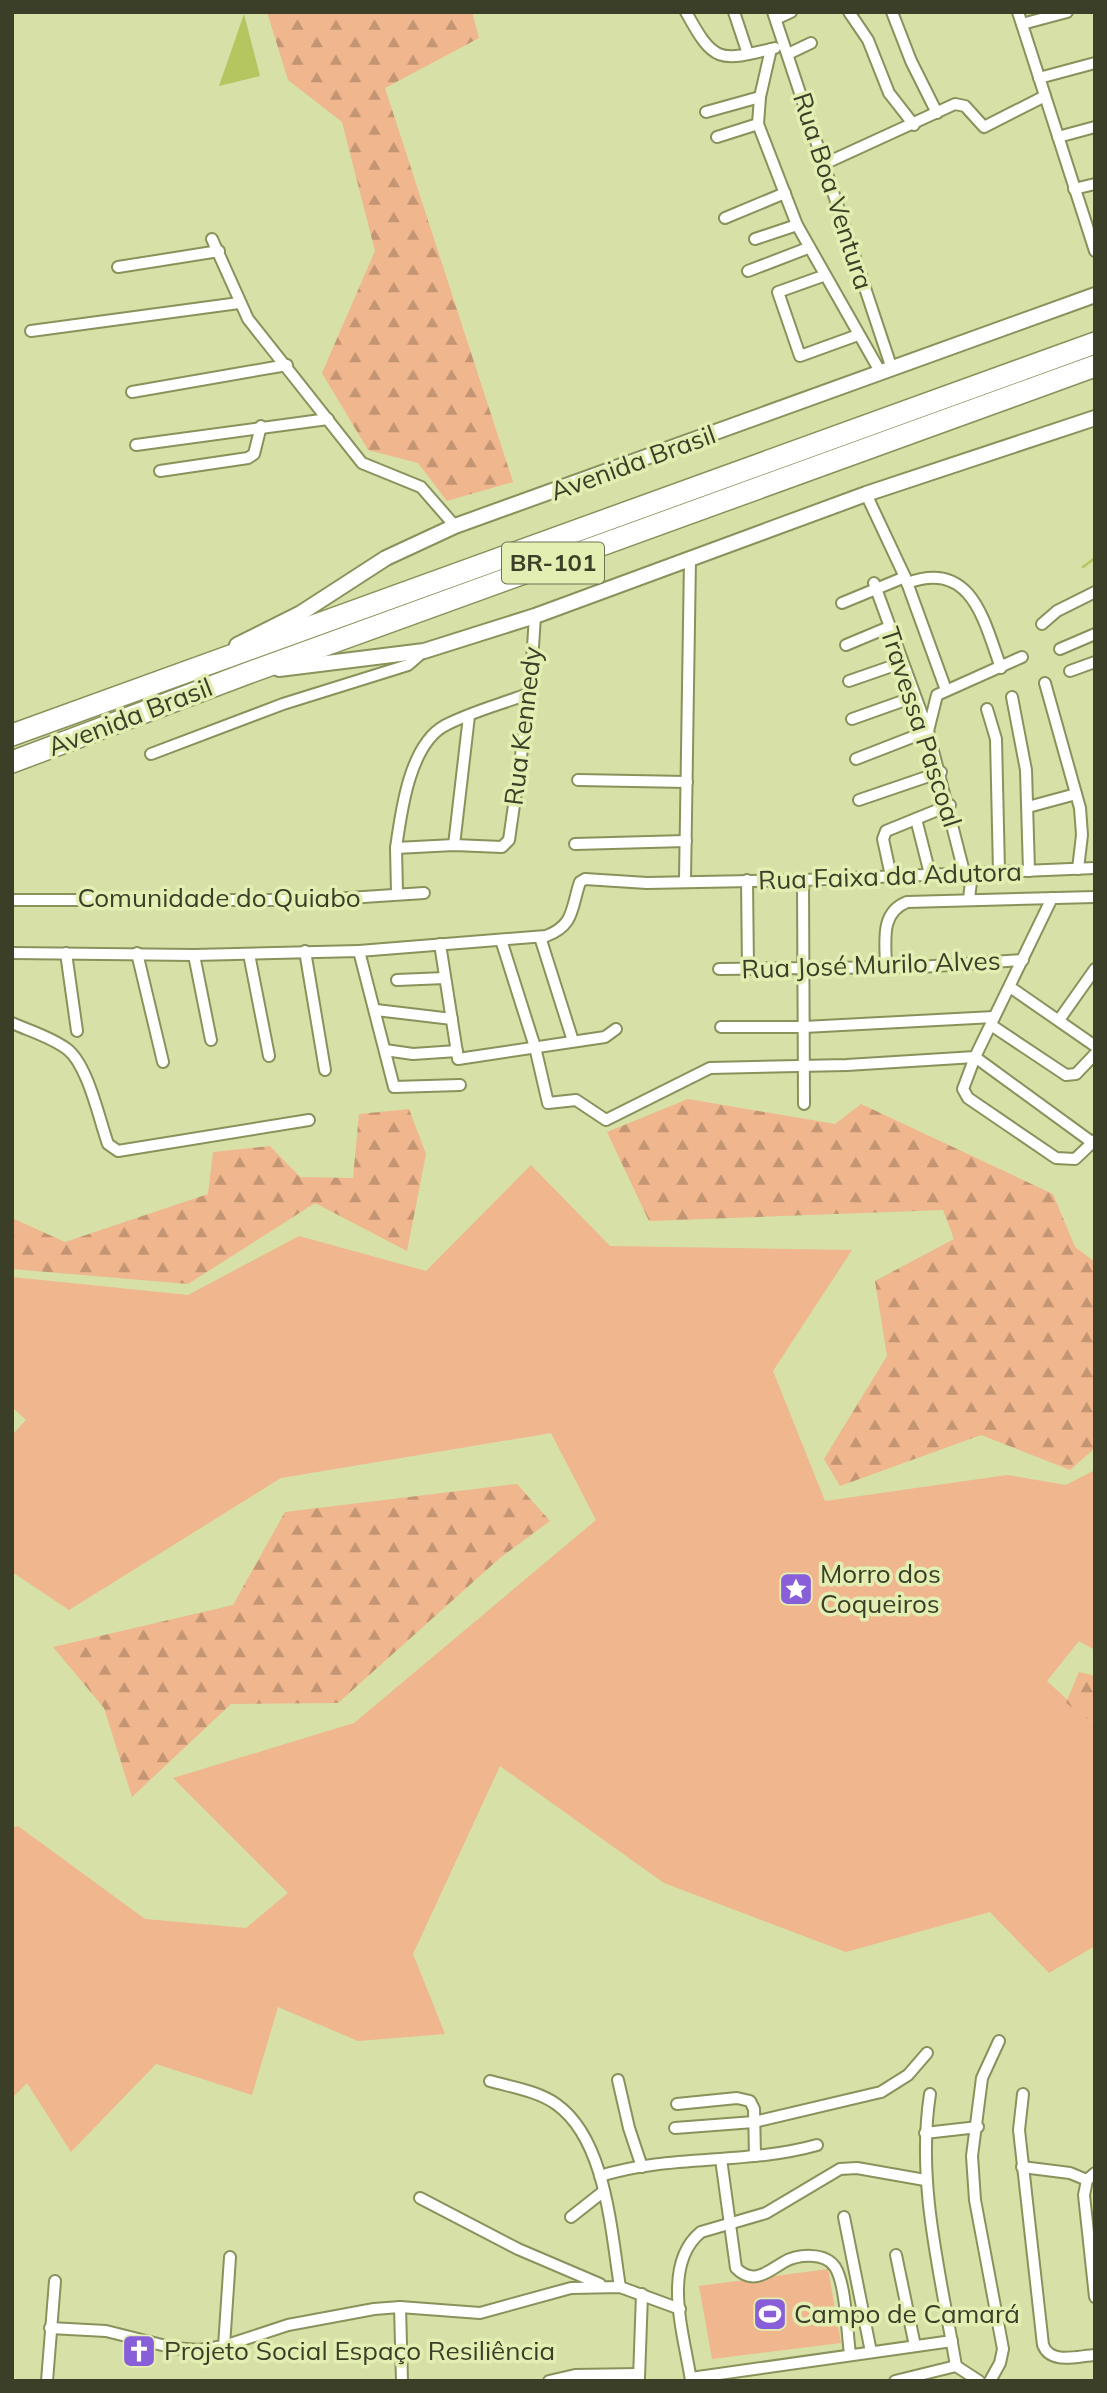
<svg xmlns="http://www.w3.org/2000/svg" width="1107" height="2393" font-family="Mulish,sans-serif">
<defs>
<pattern id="forest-firs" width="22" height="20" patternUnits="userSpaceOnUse" patternTransform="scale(1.75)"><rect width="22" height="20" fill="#f0b68d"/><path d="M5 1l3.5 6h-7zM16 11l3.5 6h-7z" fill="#c49573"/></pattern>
</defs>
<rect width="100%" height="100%" fill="#d6e0a7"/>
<g fill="#f0b68d">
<path d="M531,1165L610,1246L852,1250L773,1371L825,1501L1007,1475L1066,1485L1095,1470V1650L1079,1641L1047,1681L1095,1725V1946L1049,1973L990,1912L846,1952L664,1883L500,1766L413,1954L445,2034L358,2041L278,2007L252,2095L156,2064L71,2152L27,2083L12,2098V1828L18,1826L145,1919L246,1928L288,1893L173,1778L354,1723L596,1520L551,1433L281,1478L69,1610L12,1572V1435L26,1420L12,1407V1277L188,1295L299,1236L426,1271Z"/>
<path d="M828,2269L841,2343L712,2359L699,2286Z"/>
</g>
<g fill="url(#forest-firs)">
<path d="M267,12H472L479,38L385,88L513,482L447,501L418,463L368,450L322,373L375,251L342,122L288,80Z"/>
<path d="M688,1099L835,1124L861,1104L1053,1194L1075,1247L1095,1262V1448L1070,1470L981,1435L840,1486L824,1459L887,1356L875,1281L954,1239L943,1210L649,1221L607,1132Z"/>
<path d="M409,1109L426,1154L407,1251L315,1203L188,1284L12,1269V1218L65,1242L208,1194L213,1152L270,1146L300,1177L353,1178L359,1114Z"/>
<path d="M517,1484L550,1521L500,1558L338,1703L231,1704L132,1797L104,1708L53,1647L233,1605L285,1512Z"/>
<path d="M1079,1672L1095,1676V1724L1066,1703Z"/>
</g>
<path fill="#b5c560" d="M244,14L260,76L219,86Z"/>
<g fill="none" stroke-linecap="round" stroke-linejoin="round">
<path stroke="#b5c560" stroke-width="2.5" d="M1083,567L1095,558"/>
<g stroke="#88925b" stroke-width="14">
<g id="minor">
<path d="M686,12C714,63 718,62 775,48"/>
<path d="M734,12L748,54"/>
<path d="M773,12L892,369"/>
<path d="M849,12L868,40L889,93L914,125"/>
<path d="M892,12L911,61L937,113"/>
<path d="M1018,12L1095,251"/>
<path d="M776,19L791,12"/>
<path d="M1022,24L1067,12"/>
<path d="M771,49L760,97L758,124L797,225L881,373"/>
<path d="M788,54L811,43"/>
<path d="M1039,78L1095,63"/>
<path d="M706,112L760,97"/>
<path d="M717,137L758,124"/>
<path d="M1058,137L1095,127"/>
<path d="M824,164L955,104L965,106L984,127L1045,96"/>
<path d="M1074,189L1095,184"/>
<path d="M725,218L785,193"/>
<path d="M212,239L248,319L362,463L421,487L455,526"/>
<path d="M755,239L797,225"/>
<path d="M118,267L219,251"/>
<path d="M748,271L808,248"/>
<path d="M823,276L778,292L800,356L858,335"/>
<path d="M31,331L239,303"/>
<path d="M132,392L287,365"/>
<path d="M136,445L328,419"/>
<path d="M160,471L248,458L254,454L261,426"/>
<path d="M866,494L905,577L946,690"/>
<path d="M874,583L928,731L964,872"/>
<path d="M907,583C972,559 984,621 1001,668"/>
<path d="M842,603L905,577"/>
<path d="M1042,624L1057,611L1095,592"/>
<path d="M846,645L889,627"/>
<path d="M1060,649L1095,634"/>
<path d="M1070,671L1095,662"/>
<path d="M849,681L901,663"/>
<path d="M1045,683L1080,808L1082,835L1078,869"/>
<path d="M1012,697L1026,770L1029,871"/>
<path d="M987,709L996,739L999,871"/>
<path d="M852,719L914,697"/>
<path d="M151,754L283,704L408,665L424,651"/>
<path d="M856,759L928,731L937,695L1022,657"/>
<path d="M578,780L687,782"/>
<path d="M859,800L941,772"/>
<path d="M1028,807L1076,794"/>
<path d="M916,819L930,874"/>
<path d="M575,844L686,841"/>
<path d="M454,845L469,716"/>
<path d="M396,848C401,813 409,746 444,726C470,712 502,704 530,693"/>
<path d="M891,876L883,839L886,831L950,805"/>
<path d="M685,880L690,559"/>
<path d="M747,880L748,969"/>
<path d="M803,880L804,1104"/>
<path d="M397,893L396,848L454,845L502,847L509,840L530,693L535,616"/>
<path d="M1052,898L975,1057L963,1089L968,1098L1056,1158L1075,1159L1095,1140"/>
<path d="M969,899L972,873"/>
<path d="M12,900H318L424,893"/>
<path d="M540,937L573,1041"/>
<path d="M501,940L535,1047L548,1103L576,1100L606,1120L710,1068L847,1065L975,1057L1093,1143"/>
<path d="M440,944L458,1059L605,1037L616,1029"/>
<path d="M305,951L325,1070"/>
<path d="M359,951L546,936C575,925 571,908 580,882L585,879L647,883L803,880L1095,868"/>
<path d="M12,953L194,955L359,951L394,1087L460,1085"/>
<path d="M66,953L77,1031"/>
<path d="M137,953L163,1062"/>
<path d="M249,954L269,1056"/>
<path d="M194,955L211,1040"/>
<path d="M886,968C886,943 879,913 907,902L1095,897"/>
<path d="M719,969L920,967L1023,960"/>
<path d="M397,980L445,978"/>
<path d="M1010,987L1095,1046"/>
<path d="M376,1010L452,1019"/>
<path d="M1059,1020L1095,969"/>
<path d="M12,1023C30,1031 51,1037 67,1049C88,1065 99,1119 108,1144L118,1151L309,1120"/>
<path d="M991,1025L1066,1075L1076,1074L1095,1054"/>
<path d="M721,1027H804L994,1017"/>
<path d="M385,1050L413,1054L457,1051"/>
<path d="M618,2080L629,2128L642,2167"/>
<path d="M490,2081C511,2087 538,2091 556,2104C606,2139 611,2231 620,2287"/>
<path d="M930,2094C916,2184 941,2276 956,2366"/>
<path d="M1023,2094L1019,2130L1043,2345C1051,2365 1077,2356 1095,2355"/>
<path d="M677,2104L737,2098L750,2101L754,2109L755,2156"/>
<path d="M675,2128L754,2122L881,2092L908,2075L927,2053"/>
<path d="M925,2133L978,2127"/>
<path d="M721,2159L736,2268C754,2286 768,2271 784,2262C798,2254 825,2252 835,2267C846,2284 847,2333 850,2354"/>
<path d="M1022,2167L1070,2173L1087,2180"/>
<path d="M1095,2173L1087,2180L1084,2195L1095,2297"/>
<path d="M600,2176C670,2154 746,2165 817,2145"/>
<path d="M420,2198L518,2249L600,2284"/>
<path d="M571,2217L604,2191"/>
<path d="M844,2217L871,2352"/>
<path d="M896,2255L915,2346"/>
<path d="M400,2307L402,2381"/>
<path d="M50,2328L106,2331L174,2348L199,2350L224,2346L288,2325L374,2309L400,2307L480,2313L571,2288L620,2287L680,2309"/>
<path d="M224,2346L230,2257"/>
<path d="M956,2366L979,2381"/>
<path d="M639,2378L642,2294"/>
<path d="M691,2378L952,2341"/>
<path d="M47,2381L55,2281"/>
<path d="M549,2381L575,2375L639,2374"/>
<path d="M691,2381C685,2338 660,2265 701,2232L766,2213L840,2169L857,2168L925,2180"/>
<path d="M895,2381L956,2366"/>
<path d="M990,2381L1000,2363L1003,2349L975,2200L972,2156L982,2078L999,2041"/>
</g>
</g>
<g stroke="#88925b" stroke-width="18">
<g id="tertiary">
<path d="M237,645L301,613L386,558L455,526L1095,295"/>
<path d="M279,669L424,651L535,616L866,494L1095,418"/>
</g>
</g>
<g stroke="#88925b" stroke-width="24">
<g id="motorway">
<path d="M12,735L1095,343"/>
<path d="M12,762L248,673L1095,366"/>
</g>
</g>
<use href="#minor" stroke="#fff" stroke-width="10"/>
<use href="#tertiary" stroke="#fff" stroke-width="14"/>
<use href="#motorway" stroke="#fff" stroke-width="21"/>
</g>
<defs>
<g id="sight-square" transform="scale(1.75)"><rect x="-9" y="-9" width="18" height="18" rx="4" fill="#895fd9" stroke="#e3eeb3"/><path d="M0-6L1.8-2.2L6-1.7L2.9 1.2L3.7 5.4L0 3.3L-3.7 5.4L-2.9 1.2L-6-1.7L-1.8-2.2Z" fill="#fff"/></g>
<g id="stadium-square" transform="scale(1.75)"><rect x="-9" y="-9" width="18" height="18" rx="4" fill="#895fd9" stroke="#e3eeb3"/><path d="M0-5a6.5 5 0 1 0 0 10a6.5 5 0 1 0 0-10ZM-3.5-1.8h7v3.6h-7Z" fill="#fff"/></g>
<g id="church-square" transform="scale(1.75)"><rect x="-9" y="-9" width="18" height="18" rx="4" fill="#895fd9" stroke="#e3eeb3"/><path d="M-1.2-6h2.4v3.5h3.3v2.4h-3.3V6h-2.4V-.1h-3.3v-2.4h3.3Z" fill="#fff"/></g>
</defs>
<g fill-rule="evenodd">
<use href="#sight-square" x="796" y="1589"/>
<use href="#stadium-square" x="770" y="2314"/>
<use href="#church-square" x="139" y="2351"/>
</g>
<g text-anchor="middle" stroke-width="7" stroke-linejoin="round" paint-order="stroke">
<rect fill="#e3eeb3" stroke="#6d7452" stroke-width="2" x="502" y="542.5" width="102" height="41" rx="5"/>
<g font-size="24" font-weight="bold" fill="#3b3f28">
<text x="553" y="571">BR-101</text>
</g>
<g font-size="26" fill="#3b3f28" stroke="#e3eeb3">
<text transform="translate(833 191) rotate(72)" y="9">Rua Boa Ventura</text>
<text transform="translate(633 463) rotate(-20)" y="9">Avenida Brasil</text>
<text transform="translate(130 717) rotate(-21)" y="9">Avenida Brasil</text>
<text transform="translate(523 726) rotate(-83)" y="9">Rua Kennedy</text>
<text transform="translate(921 727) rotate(72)" y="9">Travessa Pascoal</text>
<text transform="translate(890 876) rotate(-2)" y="9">Rua Faixa da Adutora</text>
<text x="219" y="907">Comunidade do Quiabo</text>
<text transform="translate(871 965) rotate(-2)" y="9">Rua José Murilo Alves</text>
</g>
<g font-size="26" fill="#3b3f28" stroke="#e3eeb3" text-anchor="start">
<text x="820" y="1583">Morro dos<tspan x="820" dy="30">Coqueiros</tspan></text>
<text x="794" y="2323">Campo de Camará</text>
<text x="164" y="2360">Projeto Social Espaço Resiliência</text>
</g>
</g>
<rect width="1107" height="2393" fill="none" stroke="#3b3f28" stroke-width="28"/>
</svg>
